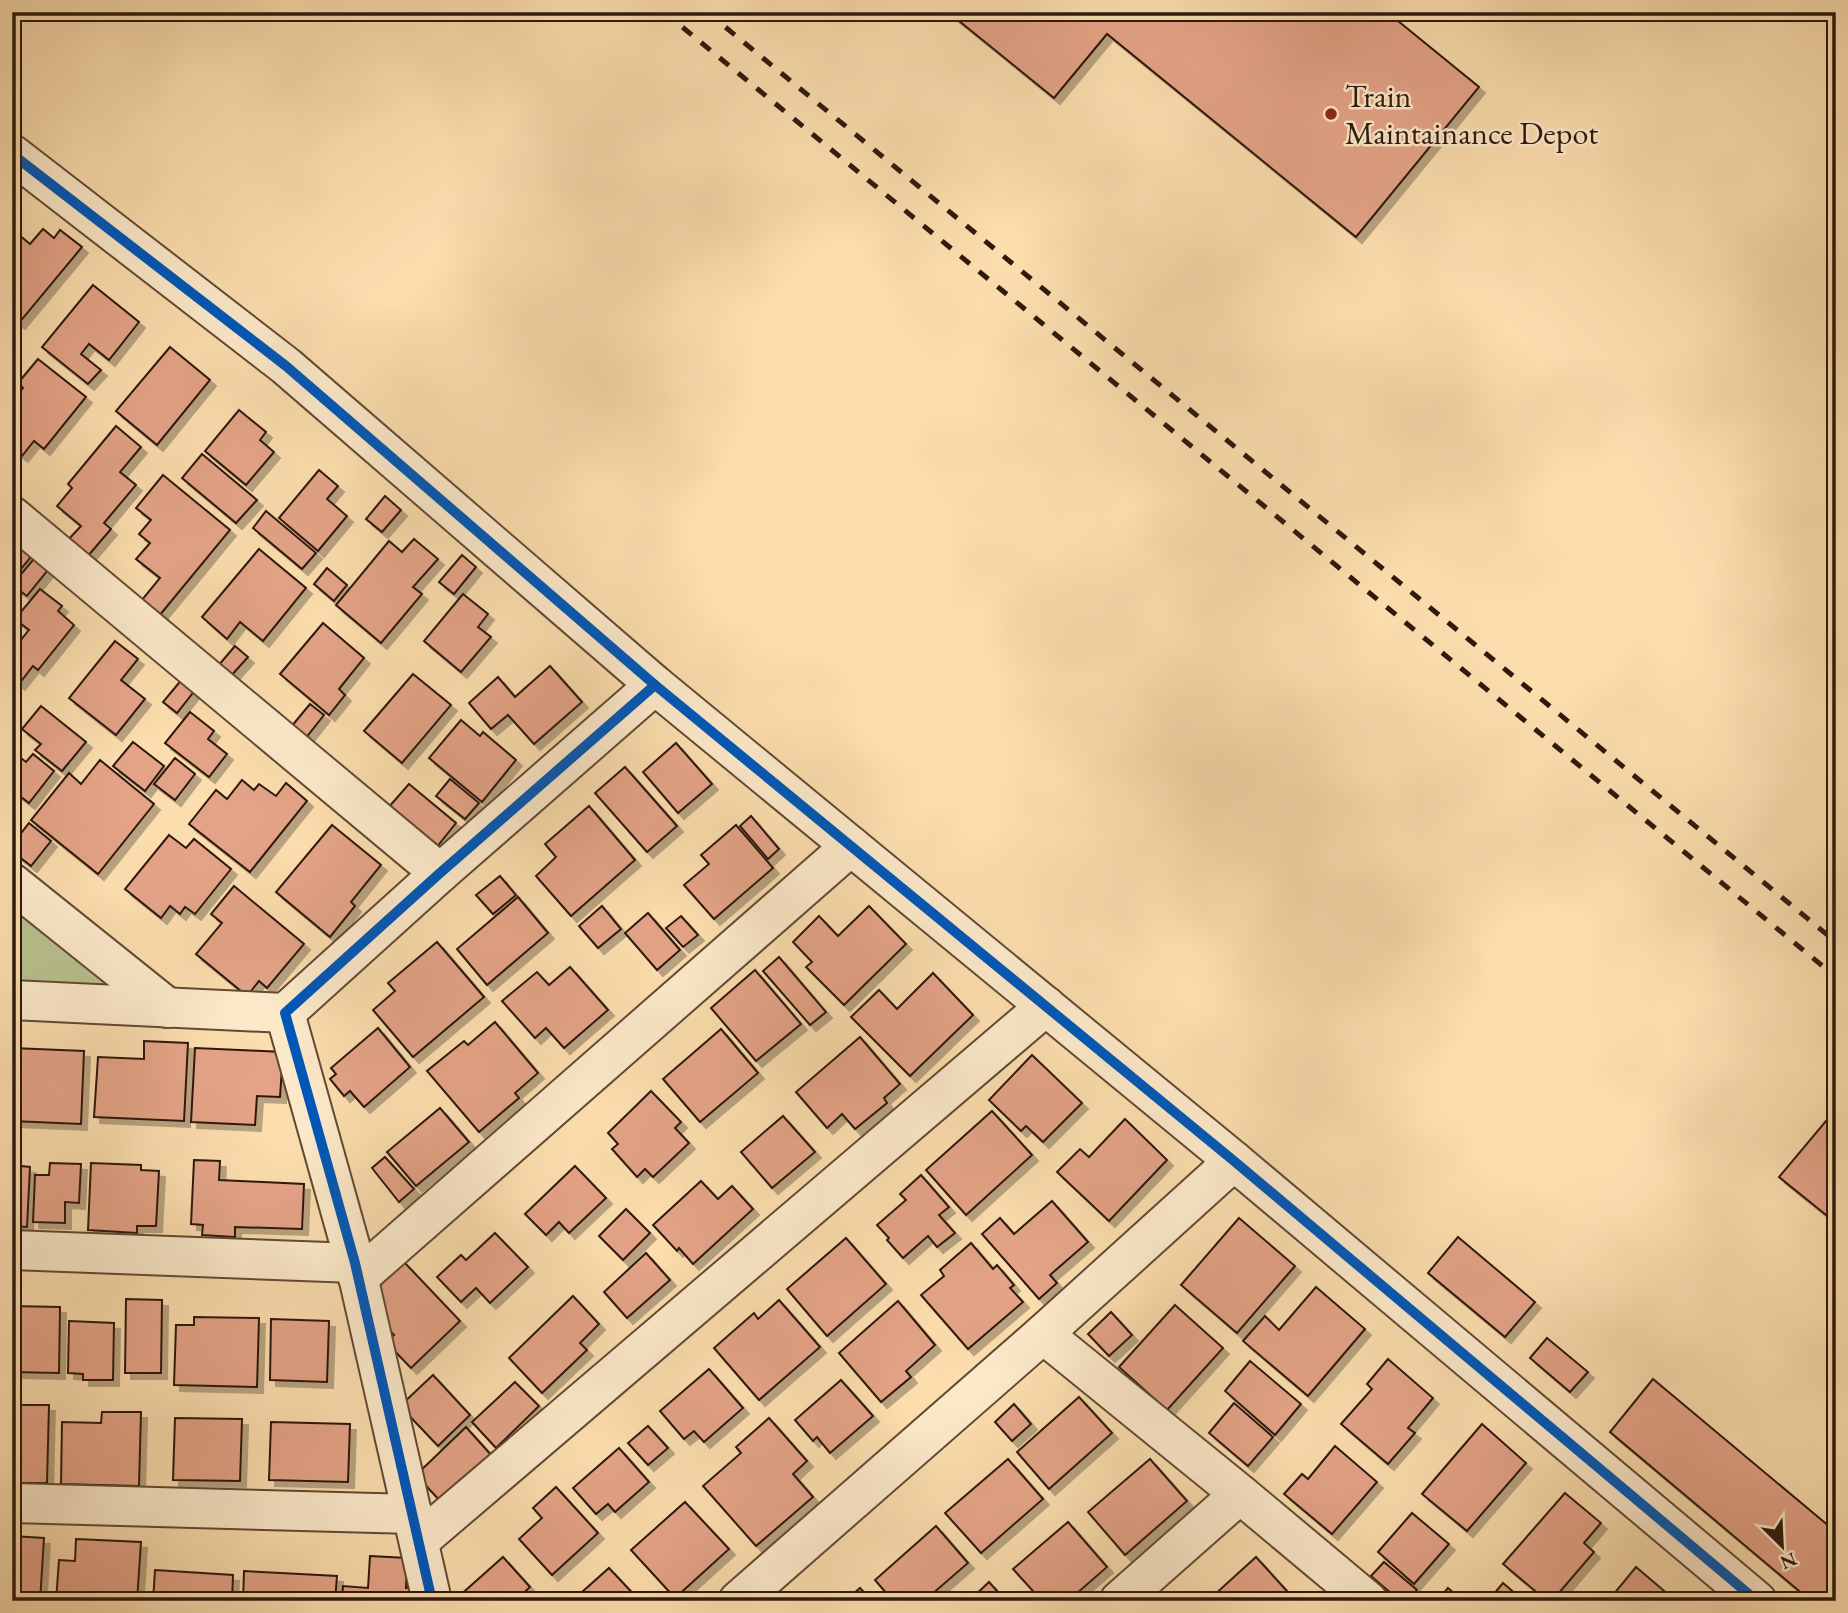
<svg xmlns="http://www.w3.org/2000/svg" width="1848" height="1613" font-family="'EB Garamond',serif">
<defs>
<filter id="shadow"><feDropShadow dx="6" dy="6" stdDeviation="0" flood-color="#0004"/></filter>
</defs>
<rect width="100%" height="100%" fill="#fbddae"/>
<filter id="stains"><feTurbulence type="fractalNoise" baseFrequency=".00286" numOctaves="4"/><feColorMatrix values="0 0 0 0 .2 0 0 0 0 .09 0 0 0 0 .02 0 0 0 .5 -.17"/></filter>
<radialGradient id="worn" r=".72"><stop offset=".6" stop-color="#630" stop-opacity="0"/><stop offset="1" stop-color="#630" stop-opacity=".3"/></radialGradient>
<path fill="#b9c28f" stroke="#746e4e" stroke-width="2" d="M12,893L137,991L12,992Z"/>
<g fill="#e4a387" stroke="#2e190c" stroke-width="2" filter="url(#shadow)">
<path d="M948,12H1387L1479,87L1356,237L1107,34L1054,98Z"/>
<path d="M12,229L30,244L43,229L54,238L60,230L82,247L19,323L12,318Z"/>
<path d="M93,285L139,322L109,360L89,344L81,354L101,370L88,384L42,347Z"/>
<path d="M170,347L210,380L157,445L116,411Z"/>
<path d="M38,359L86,397L44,449L34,441L22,456L12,449V401L23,388L18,383Z"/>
<path d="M239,410L266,432L260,440L274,452L246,485L205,451Z"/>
<path d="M116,426L141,447L120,472L136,485L104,523L111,529L87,557L67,541L81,526L57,506L72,488L68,484Z"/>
<path d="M202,454L257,500L236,523L182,478Z"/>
<path d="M319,470L338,486L327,499L347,516L318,551L279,518Z"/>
<path d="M163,475L230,530L159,616L141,601L160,578L136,559L150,543L139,534L151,520L136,508Z"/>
<path d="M385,496L401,510L382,532L366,519Z"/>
<path d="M266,511L316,553L302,569L253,528Z"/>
<path d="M12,534L35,552L12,580Z"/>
<path d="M414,539L438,559L413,587L422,594L381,643L336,605L389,541L402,552Z"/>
<path d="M259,549L306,588L263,641L240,622L227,639L202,617Z"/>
<path d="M38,554L52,565L27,596L12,585Z"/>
<path d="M462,555L476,567L454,594L439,582Z"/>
<path d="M327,568L347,585L334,601L314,584Z"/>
<path d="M40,589L62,606L58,611L74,625L38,670L33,666L19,684L12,679V644L16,646L29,630L15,619Z"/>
<path d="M463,594L488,614L478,627L491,637L461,672L424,641Z"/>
<path d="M323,623L364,658L339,689L345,695L329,715L280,674Z"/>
<path d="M115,641L138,659L121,680L145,699L116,735L69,698Z"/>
<path d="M235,646L248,657L230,677L218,666Z"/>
<path d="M550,666L582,702L534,744L508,715L491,729L469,703L498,677L515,697Z"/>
<path d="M413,674L451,705L402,763L364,731Z"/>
<path d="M183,678L196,689L177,713L163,702Z"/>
<path d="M310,704L324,715L305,739L291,727Z"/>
<path d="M41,706L86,742L62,771L35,750L41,744L22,729Z"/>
<path d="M190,712L214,731L208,739L227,754L209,777L165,743Z"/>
<path d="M461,720L480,736L483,732L516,760L482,802L429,758Z"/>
<path d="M133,742L164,766L145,791L113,766Z"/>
<path d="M676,743L712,784L678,813L643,772Z"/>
<path d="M12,751L26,762L33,754L54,771L29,803L12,790Z"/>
<path d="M175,758L195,774L175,800L154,784Z"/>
<path d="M100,760L154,804L98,874L31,820L69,773L81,784Z"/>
<path d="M625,767L677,826L647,852L595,793Z"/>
<path d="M450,779L479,803L465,819L436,796Z"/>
<path d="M242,780L254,790L259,784L276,796L286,783L307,801L250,872L189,824L216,790L227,799Z"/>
<path d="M409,784L456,823L436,848L388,808Z"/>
<path d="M589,806L635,860L571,916L536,876L556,857L545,844Z"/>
<path d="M751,816L779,849L768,859L740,826Z"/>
<path d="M29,823L51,841L31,866L12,851V845Z"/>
<path d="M332,825L381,865L351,902L355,906L330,937L276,892Z"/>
<path d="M736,825L773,868L714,919L684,885L709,864L701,855Z"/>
<path d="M169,835L186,848L194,839L231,869L195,914L185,907L180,914L170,906L161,918L125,889Z"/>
<path d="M500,876L516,895L493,914L476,895Z"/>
<path d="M234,886L304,944L267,988L259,981L247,996L196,954L222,923L211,914Z"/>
<path d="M518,897L548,933L487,985L457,949Z"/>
<path d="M602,906L621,929L598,948L579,926Z"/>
<path d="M869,906L906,944L844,1005L806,967L812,962L793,942L819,916L838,936Z"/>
<path d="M648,913L680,950L657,970L625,933Z"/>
<path d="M681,916L698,935L683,947L666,928Z"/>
<path d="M437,942L484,997L413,1057L373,1010L395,991L388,983Z"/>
<path d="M779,957L826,1012L810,1025L763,971Z"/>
<path d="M570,967L608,1010L564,1048L546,1028L535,1038L502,1001L537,972L549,985Z"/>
<path d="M755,970L801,1024L756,1061L711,1008Z"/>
<path d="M933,973L973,1015L910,1076L851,1017L879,990L897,1009Z"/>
<path d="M495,1022L538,1073L515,1093L519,1098L479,1132L427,1071L464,1041L468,1045Z"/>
<path d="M378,1028L410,1067L364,1107L350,1091L344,1096L330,1079L336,1074L331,1068Z"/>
<path d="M721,1029L758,1073L700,1122L663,1079Z"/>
<path d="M860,1037L900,1084L884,1098L887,1103L855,1129L842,1114L827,1128L796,1092Z"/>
<path d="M144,1041L188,1043L184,1121L94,1117L98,1057L144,1059Z"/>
<path d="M12,1048L84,1051L81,1124L12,1121Z"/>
<path d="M195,1048L283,1052L280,1097L257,1096L255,1125L191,1122Z"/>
<path d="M1032,1055L1082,1103L1043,1142L1026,1126L1021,1131L989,1100Z"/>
<path d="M651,1091L681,1122L675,1128L689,1143L653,1177L645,1169L637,1177L612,1149L618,1144L608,1133Z"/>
<path d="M440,1108L469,1142L416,1186L387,1152Z"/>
<path d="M1836,1109V1223L1779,1177Z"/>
<path d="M992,1111L1032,1155L966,1215L926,1170Z"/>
<path d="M783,1116L815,1152L772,1188L741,1152Z"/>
<path d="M1125,1119L1167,1160L1109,1221L1057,1172L1080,1149L1089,1157Z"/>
<path d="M385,1157L414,1189L399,1202L372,1168Z"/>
<path d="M194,1160L220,1161L219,1180L304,1184L302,1229L235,1227V1237L202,1235L203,1225L191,1224Z"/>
<path d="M50,1163L81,1164L79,1203L65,1202V1223L33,1222L35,1175H49Z"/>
<path d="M91,1163L141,1165V1170L159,1171L156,1226H137V1233L88,1230Z"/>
<path d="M12,1165L30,1167L27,1227L12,1226Z"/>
<path d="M575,1166L606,1198L569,1233L559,1222L546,1235L525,1214Z"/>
<path d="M921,1175L949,1207L939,1215L955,1233L937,1247L928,1236L903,1258L887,1240L889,1238L877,1225L906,1200L900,1194Z"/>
<path d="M701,1181L718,1199L732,1186L753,1209L693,1264L679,1248L677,1251L653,1225Z"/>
<path d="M1052,1201L1088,1242L1050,1275L1057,1283L1039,1299L982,1234L1000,1218L1014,1234Z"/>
<path d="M626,1209L650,1233L623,1260L599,1236Z"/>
<path d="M1239,1218L1295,1266L1237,1333L1181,1285Z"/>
<path d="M495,1233L528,1267L490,1303L476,1288L461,1302L437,1277L461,1255L466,1260Z"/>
<path d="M1458,1237L1535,1302L1505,1337L1428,1273Z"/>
<path d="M846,1238L886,1284L827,1336L787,1289Z"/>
<path d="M971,1243L993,1269L997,1265L1014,1285L1010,1288L1023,1302L968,1349L921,1295L944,1276L940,1270Z"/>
<path d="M646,1253L670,1280L627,1318L604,1292Z"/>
<path d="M404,1262L460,1321L411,1368L386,1342L394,1335L375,1315L371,1294Z"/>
<path d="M1316,1287L1365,1329L1308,1396L1243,1341L1265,1316L1279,1330Z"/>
<path d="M573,1296L599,1324L580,1343L587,1350L542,1393L509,1358Z"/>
<path d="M126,1299L162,1300L161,1373H125Z"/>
<path d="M779,1300L820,1347L759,1400L714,1348L754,1313L758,1319Z"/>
<path d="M898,1301L935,1345L906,1371L911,1377L881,1402L839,1353Z"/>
<path d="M1175,1305L1223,1348L1167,1410L1119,1367Z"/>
<path d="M12,1306L60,1307L59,1373L12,1372Z"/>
<path d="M1111,1312L1132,1335L1109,1356L1088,1334Z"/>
<path d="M194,1317L259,1318L257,1387L174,1385L176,1325H194Z"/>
<path d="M271,1319L329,1321L327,1382L270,1380Z"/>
<path d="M69,1321L114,1323L113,1380H83V1374L68,1373Z"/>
<path d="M1547,1338L1588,1372L1570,1392L1530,1358Z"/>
<path d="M1388,1359L1433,1398L1408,1428L1415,1433L1388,1464L1341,1424L1372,1389L1367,1384Z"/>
<path d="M1250,1361L1301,1404L1275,1435L1225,1391Z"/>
<path d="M709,1369L743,1408L704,1442L694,1431L684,1439L660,1411Z"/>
<path d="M433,1375L470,1415L438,1446L400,1406Z"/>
<path d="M1653,1379L1836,1532V1601H1811L1610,1432Z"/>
<path d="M841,1380L873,1416L830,1453L817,1437L813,1441L795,1420Z"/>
<path d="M515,1382L539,1406L496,1448L472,1422Z"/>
<path d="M1079,1397L1112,1433L1049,1489L1017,1452Z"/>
<path d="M1234,1403L1273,1437L1248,1466L1209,1433Z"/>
<path d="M1014,1404L1031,1424L1012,1441L995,1422Z"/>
<path d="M12,1405H49L47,1483H12Z"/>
<path d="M102,1412H141L139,1486L61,1484L62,1422L101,1423Z"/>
<path d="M175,1418L242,1419L240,1481L173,1480Z"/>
<path d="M769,1418L807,1461L793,1474L813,1497L756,1546L703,1486L741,1453L736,1447Z"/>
<path d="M271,1422L350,1424L348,1482L269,1480Z"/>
<path d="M1482,1424L1526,1463L1467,1531L1422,1494Z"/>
<path d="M648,1426L668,1448L648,1465L628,1443Z"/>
<path d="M466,1427L492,1456L442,1503L416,1475Z"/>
<path d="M1335,1446L1377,1482L1332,1534L1284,1494L1302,1474L1308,1479Z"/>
<path d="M619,1448L649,1482L615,1512L608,1504L596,1514L573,1488Z"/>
<path d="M1008,1459L1043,1499L981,1553L945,1513Z"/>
<path d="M1150,1459L1187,1501L1125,1555L1088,1512Z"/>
<path d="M556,1487L598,1533L552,1575L519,1539L542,1518L533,1508Z"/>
<path d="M1565,1493L1601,1523L1584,1543L1594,1552L1552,1601H1547L1503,1564Z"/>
<path d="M685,1502L729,1549L675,1598L631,1550Z"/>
<path d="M1412,1513L1449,1544L1414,1584L1378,1552Z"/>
<path d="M1068,1522L1107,1567L1068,1601H1042L1013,1569Z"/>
<path d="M936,1526L968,1563L924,1601H893L875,1580Z"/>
<path d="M12,1536L44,1538L40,1601H12Z"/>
<path d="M76,1539L141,1542L137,1601H56L59,1560L75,1561Z"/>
<path d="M370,1556L407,1558L406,1588H411L410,1601H342L343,1586L368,1588Z"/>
<path d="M503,1557L530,1587L515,1601H459L457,1598Z"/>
<path d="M1256,1557L1296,1601H1217L1213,1596Z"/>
<path d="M1384,1562L1417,1590L1408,1601H1400L1371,1576Z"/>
<path d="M1636,1567L1676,1601H1608Z"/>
<path d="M609,1568L640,1601H574L573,1600Z"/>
<path d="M155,1570L233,1575L232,1601H153Z"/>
<path d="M244,1571L337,1576L335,1601H243Z"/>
<path d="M989,1582L1006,1601H969Z"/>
<path d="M1503,1583L1524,1601H1488Z"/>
<path d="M860,1588L872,1601H845Z"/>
<path d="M1448,1588L1463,1601H1437Z"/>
</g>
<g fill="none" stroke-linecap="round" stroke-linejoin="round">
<g stroke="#614a34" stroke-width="42">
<g id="street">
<path d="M12,154L286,366L655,685L1234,1161L1757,1601"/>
<path d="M12,516L440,873"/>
<path d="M12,883L168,1008"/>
<path d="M12,1000L285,1013"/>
<path d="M12,1250L355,1263"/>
<path d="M358,1278L851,846"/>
<path d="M1043,1334L1240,1494L1368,1601"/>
<path d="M12,1503L413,1514"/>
<path d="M419,1541L1046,1006"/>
<path d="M432,1601L355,1263L285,1013L440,873L655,685"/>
<path d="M738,1601L1043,1334L1234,1161"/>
<path d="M1119,1601L1240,1494"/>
</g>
</g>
<use href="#street" stroke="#fce9ca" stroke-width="38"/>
<g stroke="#2e190c" stroke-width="5" stroke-dasharray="12 12" stroke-linecap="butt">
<path d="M664,12L1836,977"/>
<path d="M707,12L1836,942"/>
</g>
<g stroke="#fce9ca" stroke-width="15">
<g id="cycleway">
<path d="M12,154L286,366L655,685L1234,1161L1757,1601"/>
<path d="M432,1601L355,1263L285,1013L440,873L655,685"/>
</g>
</g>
<use href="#cycleway" stroke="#0057b8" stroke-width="10"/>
</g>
<circle fill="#8f2418" stroke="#fce9ca" stroke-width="2.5" cx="1331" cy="114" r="7"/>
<g text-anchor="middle" stroke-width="5" stroke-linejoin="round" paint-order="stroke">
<g font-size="32" fill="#2e190c" stroke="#fce9ca" text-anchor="start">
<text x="1345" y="107">Train<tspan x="1345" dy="37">Maintainance Depot</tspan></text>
</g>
</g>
<rect width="1848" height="1613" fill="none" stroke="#fbddae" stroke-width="42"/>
<rect x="14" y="14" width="1820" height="1585" fill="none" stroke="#2e190c" stroke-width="3.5"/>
<rect x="21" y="21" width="1806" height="1571" fill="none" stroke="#2e190c" stroke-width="2"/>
<g transform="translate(1782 1546) rotate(156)" stroke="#fce9ca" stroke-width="5" paint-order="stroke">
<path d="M0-5L12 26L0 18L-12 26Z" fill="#2e190c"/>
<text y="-10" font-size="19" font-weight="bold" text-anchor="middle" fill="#2e190c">N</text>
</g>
<rect width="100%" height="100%" filter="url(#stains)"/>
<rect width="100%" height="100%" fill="url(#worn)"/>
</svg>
